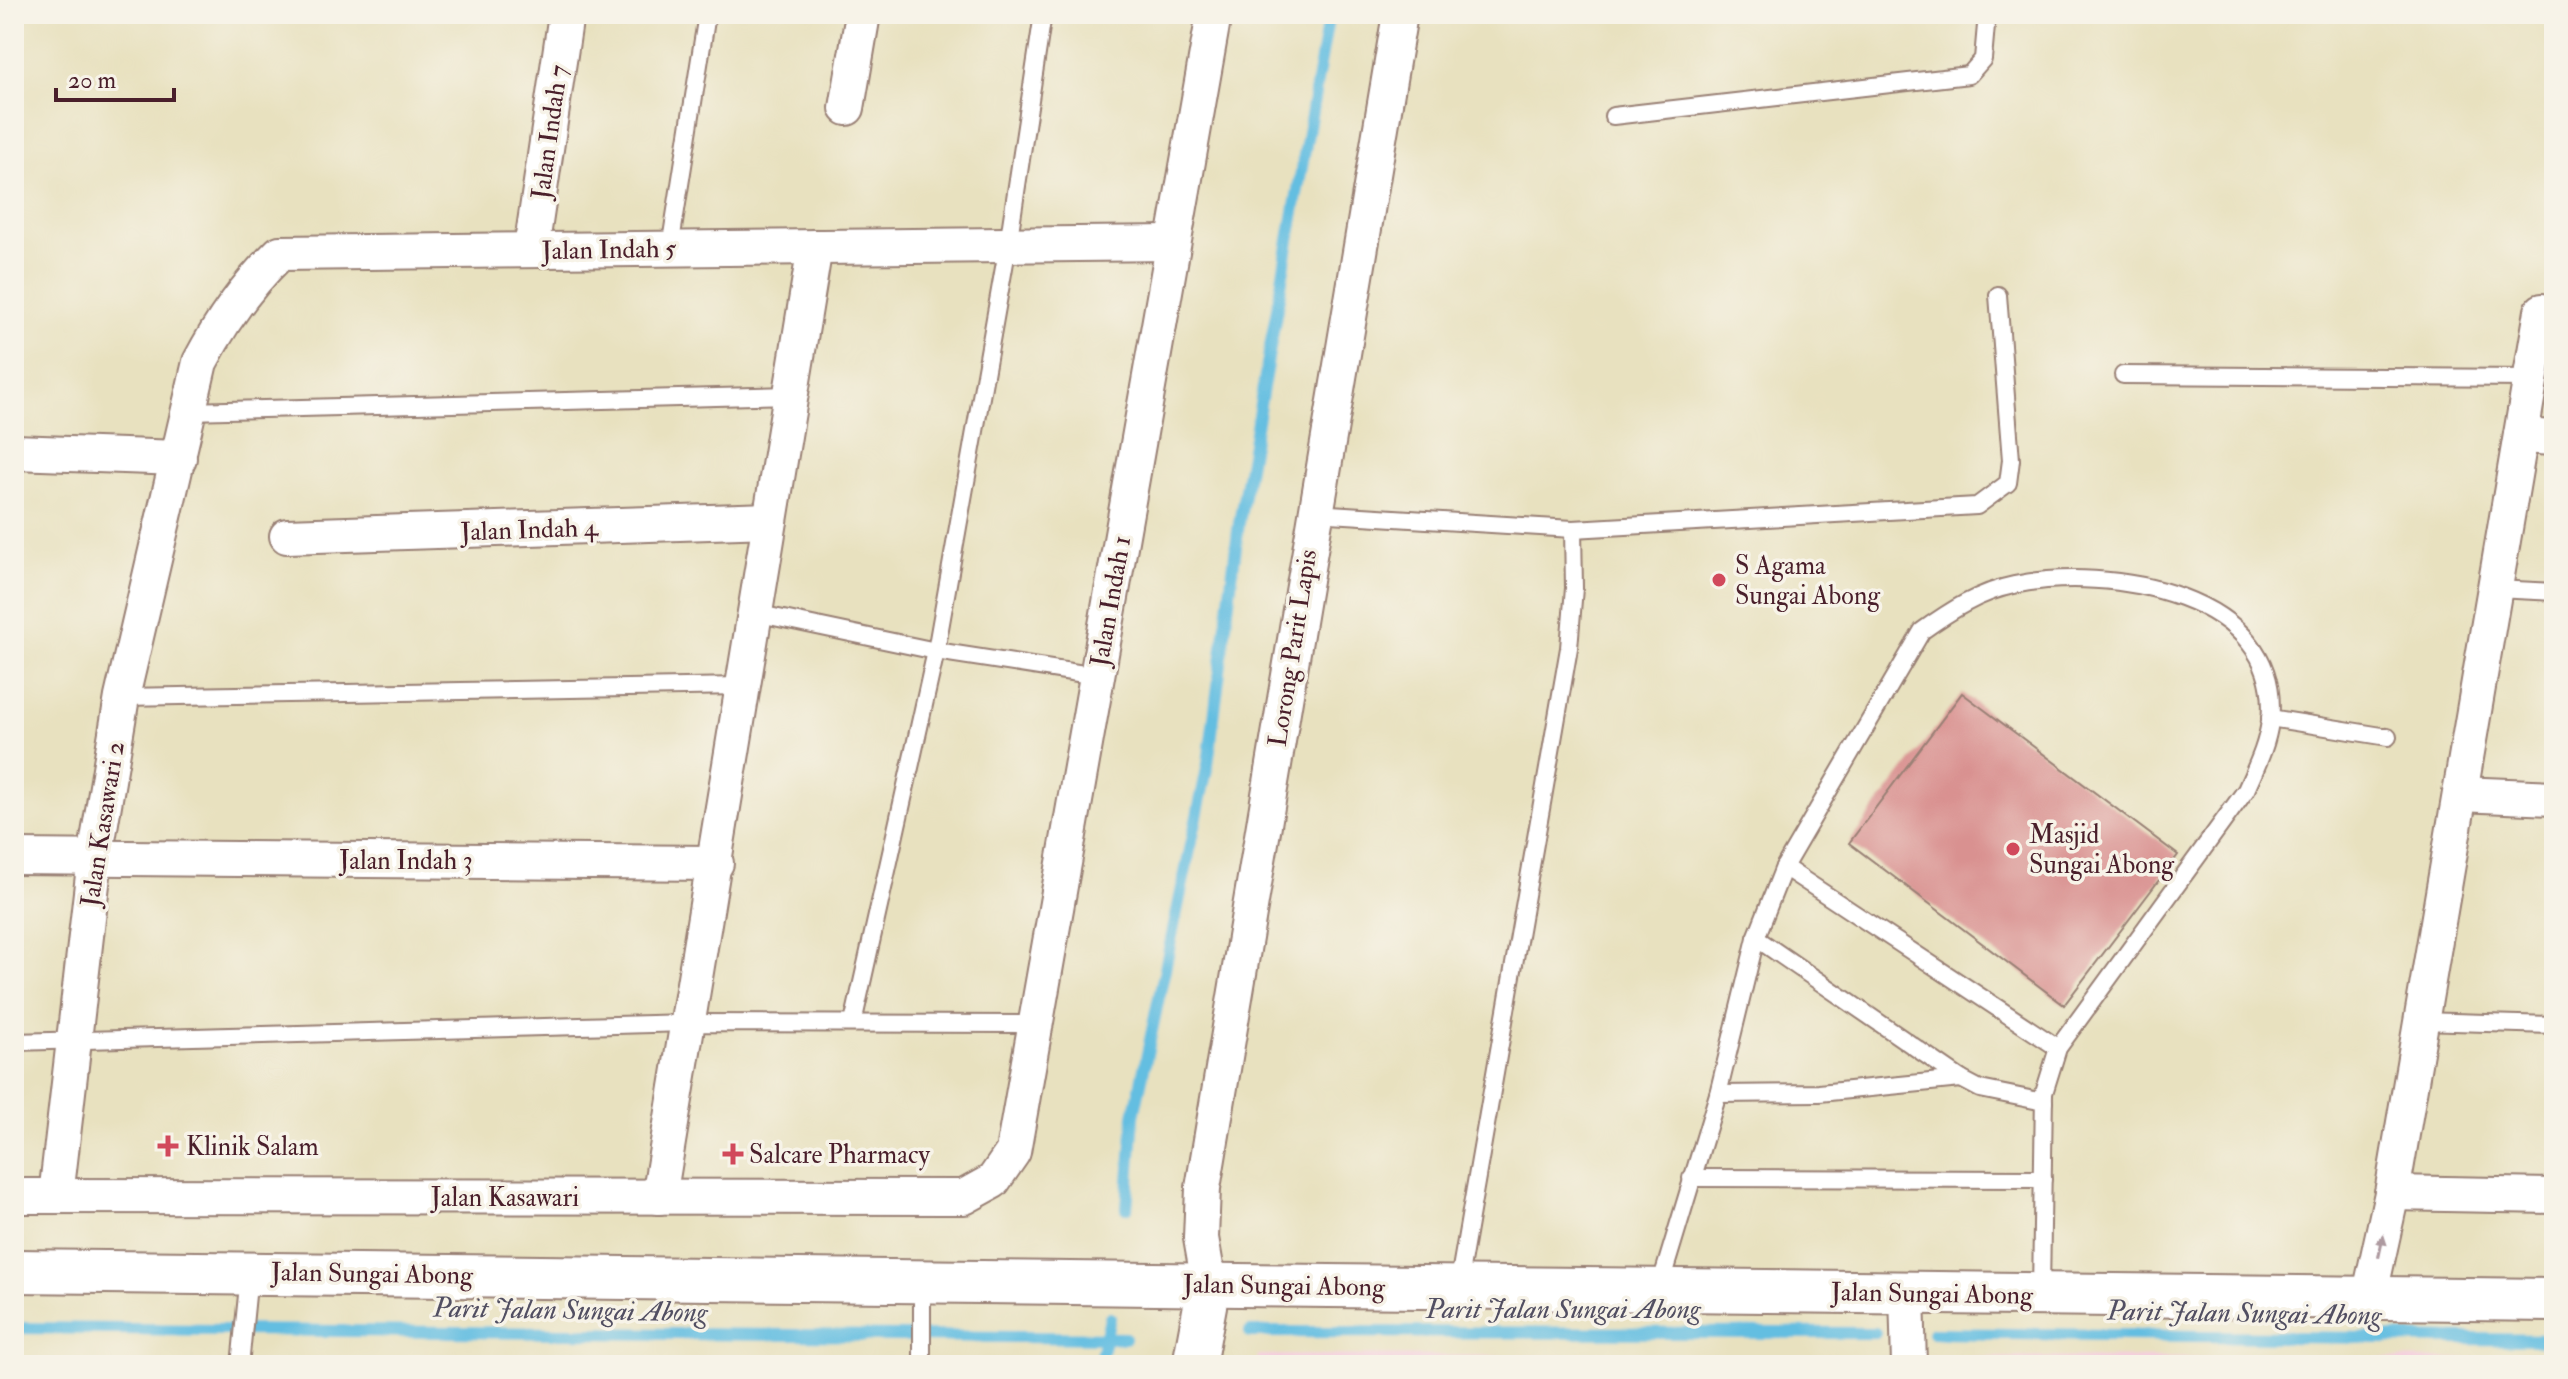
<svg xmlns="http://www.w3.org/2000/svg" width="2568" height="1379" font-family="'IM FELL Double Pica',serif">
<rect width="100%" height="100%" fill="#f7f3e8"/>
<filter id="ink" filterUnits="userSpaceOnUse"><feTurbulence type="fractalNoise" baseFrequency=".0125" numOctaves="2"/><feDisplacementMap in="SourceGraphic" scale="16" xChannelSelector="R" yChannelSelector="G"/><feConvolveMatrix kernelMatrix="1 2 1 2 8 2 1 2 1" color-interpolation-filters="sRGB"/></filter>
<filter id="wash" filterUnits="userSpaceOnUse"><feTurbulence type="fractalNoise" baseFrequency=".006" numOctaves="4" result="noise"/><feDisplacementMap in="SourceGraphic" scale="32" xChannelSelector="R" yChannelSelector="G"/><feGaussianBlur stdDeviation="1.8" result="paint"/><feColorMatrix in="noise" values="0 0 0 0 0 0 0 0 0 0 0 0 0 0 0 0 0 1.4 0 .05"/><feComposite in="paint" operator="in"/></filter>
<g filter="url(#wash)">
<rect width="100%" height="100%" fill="#e8e1bf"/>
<path fill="#f4cfdd" d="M1258,1355L2554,1359V1365H1257Z"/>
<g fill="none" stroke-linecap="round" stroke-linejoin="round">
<g stroke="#63bee1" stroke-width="12">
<path d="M1127,1208L1134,1116L1208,764L1239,523L1329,14"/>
<path d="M14,1328L1125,1338"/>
<path d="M1250,1332L1875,1333"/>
<path d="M1933,1333L2554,1340"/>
<path d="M1099,1365L1110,1318"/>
</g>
</g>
<g id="blocks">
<path fill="#d99190" d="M1962,693L2178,855L2064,1005L1849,843Z"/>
</g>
</g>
<g filter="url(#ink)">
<use href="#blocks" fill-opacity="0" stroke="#998075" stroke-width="2"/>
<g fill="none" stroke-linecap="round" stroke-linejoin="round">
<g stroke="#998075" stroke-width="20">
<g id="service">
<path d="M1613,116L1969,75L1983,59L1987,14"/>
<path d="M670,248L707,14"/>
<path d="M2123,375L2531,378"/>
<path d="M189,411L791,395"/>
<path d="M1314,513L1573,529L1574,588L1569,648L1458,1286"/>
<path d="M1573,529L1977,506L2008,483L2011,460L1998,295"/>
<path d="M2495,589L2554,592"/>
<path d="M755,613L936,651L1097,676"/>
<path d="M122,697L742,686"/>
<path d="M2270,718L2388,737"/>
<path d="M1784,867L2058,1048"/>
<path d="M1756,938L1961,1079L1980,1089L2044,1102"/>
<path d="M2421,1021L2554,1025"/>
<path d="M853,1023L936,651L1008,245L1043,14"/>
<path d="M14,1042L687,1023L1035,1024"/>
<path d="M1718,1094L1819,1093L1961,1079"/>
<path d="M1691,1178L2043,1179"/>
<path d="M922,1283V1365"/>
<path d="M1659,1289L1718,1094L1756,938L1784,867L1922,631C1950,611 1979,592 2014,585C2105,565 2285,592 2270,721C2267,746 2256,767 2246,790L2058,1048L2044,1093L2041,1292"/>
<path d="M240,1365L249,1275"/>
</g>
</g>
<g stroke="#998075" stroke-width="38">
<g id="minor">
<path d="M847,108L863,14"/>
<path d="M531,250L566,14"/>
<path d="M2521,436L2554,438"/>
<path d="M14,452L179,458"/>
<path d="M287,536L770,520"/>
<path d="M2460,794L2554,798"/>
<path d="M14,857L716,863"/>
<path d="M2392,1193L2554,1196"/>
<path d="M14,1196L964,1197L993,1181L1013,1152L1214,14"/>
<path d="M56,1196L95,858L122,697L200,362C222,320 246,286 280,253L1173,243"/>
<path d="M659,1197L815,247"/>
<path d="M1209,1284L1201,1238L1203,1188L1400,14"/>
<path d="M1907,1293L1909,1365"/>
<path d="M2369,1298L2392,1193L2542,311"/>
</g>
</g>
<g stroke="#998075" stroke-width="46">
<g id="tertiary">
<path d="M14,1271L2554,1300"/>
<path d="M1194,1365L1209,1284"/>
</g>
</g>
<use href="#service" stroke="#fff" stroke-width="16"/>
<use href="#minor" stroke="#fff" stroke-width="34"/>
<use href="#tertiary" stroke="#fff" stroke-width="42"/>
</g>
<defs><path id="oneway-solid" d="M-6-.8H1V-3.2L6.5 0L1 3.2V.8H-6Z" transform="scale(2)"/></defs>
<use fill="#ae9aa0" href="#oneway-solid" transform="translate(2381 1246) rotate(-78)"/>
</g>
<g fill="#d1495b" stroke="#f7f3e8" stroke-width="3">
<circle cx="1719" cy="580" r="8"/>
<circle cx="2013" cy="849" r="8"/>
<path d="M164 1134h8v8h8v8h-8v8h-8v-8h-8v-8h8z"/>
<path d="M729 1142h8v8h8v8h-8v8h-8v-8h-8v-8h8z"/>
</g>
<g text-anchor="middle" stroke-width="7" stroke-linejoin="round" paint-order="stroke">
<g font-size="26" fill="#4a1f2b" stroke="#f7f3e8">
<text transform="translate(549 132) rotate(-82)" y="9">Jalan Indah 7</text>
<text transform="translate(609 249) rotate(-1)" y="9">Jalan Indah 5</text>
<text transform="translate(529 529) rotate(-2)" y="9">Jalan Indah 4</text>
<text transform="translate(1110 601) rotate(-80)" y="9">Jalan Indah 1</text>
<text transform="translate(1292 648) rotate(-81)" y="9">Lorong Parit Lapis</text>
<text transform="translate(102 824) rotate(-81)" y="9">Jalan Kasawari 2</text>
<text x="406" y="869">Jalan Indah 3</text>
<text x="505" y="1206">Jalan Kasawari</text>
<text transform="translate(372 1273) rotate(1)" y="9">Jalan Sungai Abong</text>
<text transform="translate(1284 1285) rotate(1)" y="9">Jalan Sungai Abong</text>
<text transform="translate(1932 1293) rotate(1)" y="9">Jalan Sungai Abong</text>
</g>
<g font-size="26" fill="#4a1f2b" stroke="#f7f3e8" text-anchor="start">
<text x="1735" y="574">S Agama<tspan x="1735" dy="30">Sungai Abong</tspan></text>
<text x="2029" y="843">Masjid<tspan x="2029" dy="30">Sungai Abong</tspan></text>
<text x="186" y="1155">Klinik Salam</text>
<text x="749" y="1163">Salcare Pharmacy</text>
</g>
<g font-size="28" font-style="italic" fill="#524f62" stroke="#f7f3e8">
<text x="1563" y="1318">Parit Jalan Sungai Abong</text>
<text transform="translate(570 1309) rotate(1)" y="10">Parit Jalan Sungai Abong</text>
<text transform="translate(2244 1312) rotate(1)" y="10">Parit Jalan Sungai Abong</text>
</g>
</g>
<rect width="2568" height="1379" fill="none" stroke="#f7f3e8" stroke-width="48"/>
<path d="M56 88v12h118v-12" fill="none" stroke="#4a1f2b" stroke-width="4"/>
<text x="68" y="88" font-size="24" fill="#4a1f2b" stroke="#f7f3e8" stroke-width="6" paint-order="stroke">20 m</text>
</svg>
